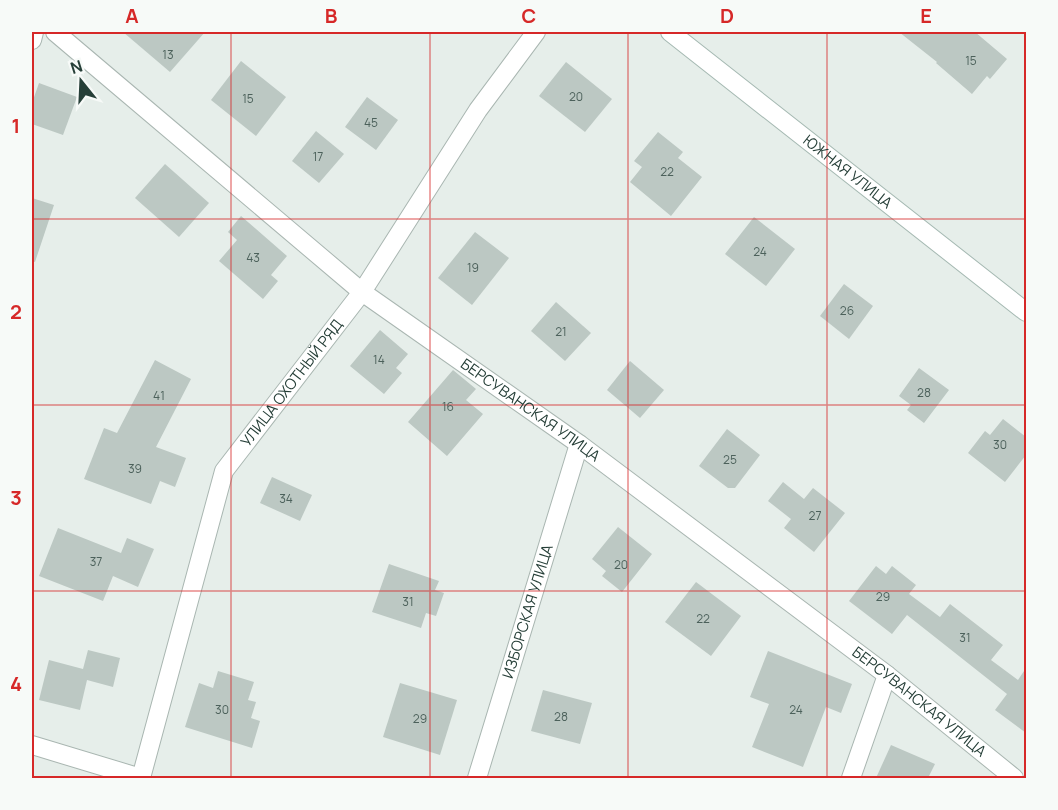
<svg xmlns="http://www.w3.org/2000/svg" width="1058" height="810" font-family="Manrope,sans-serif">
<rect width="100%" height="100%" fill="#e6eeea"/>
<g fill="#bcc8c3">
<path d="M123,32H205L170,72Z"/>
<path d="M899,32H975L1007,59L990,79L987,76L972,94L936,63L937,62Z"/>
<path d="M241,61L286,97L256,136L211,100Z"/>
<path d="M566,62L612,99L585,132L539,96Z"/>
<path d="M39,83L77,97L63,135L32,124V103Z"/>
<path d="M367,97L398,120L376,150L345,127Z"/>
<path d="M316,131L344,154L319,183L292,161Z"/>
<path d="M658,132L683,152L678,158L702,177L671,216L630,182L642,167L634,161Z"/>
<path d="M165,164L209,203L179,237L135,198Z"/>
<path d="M32,198L54,205L35,262L32,261Z"/>
<path d="M241,216L287,256L271,275L278,281L263,299L219,261L237,240L228,232Z"/>
<path d="M754,217L795,249L766,286L725,254Z"/>
<path d="M475,232L509,258L472,305L438,278Z"/>
<path d="M844,284L873,306L849,339L820,316Z"/>
<path d="M556,302L591,333L565,361L531,331Z"/>
<path d="M380,330L408,354L396,368L402,373L384,394L350,366Z"/>
<path d="M155,360L191,379L156,447L186,458L175,487L160,481L151,504L84,479L104,428L117,433Z"/>
<path d="M630,361L664,390L640,418L607,390Z"/>
<path d="M919,368L949,390L924,423L907,410L911,405L899,396Z"/>
<path d="M453,370L476,389L466,400L483,414L447,456L408,422Z"/>
<path d="M1003,419L1026,437V455L1005,482L968,453L985,431L990,435Z"/>
<path d="M727,429L760,455L735,488H728L699,466Z"/>
<path d="M272,477L312,495L300,521L260,503Z"/>
<path d="M783,482L804,499L813,488L845,513L814,552L784,528L791,519L768,501Z"/>
<path d="M618,527L652,554L622,592L602,576L606,571L592,559Z"/>
<path d="M58,528L121,553L127,538L154,549L138,587L113,576L103,601L39,576Z"/>
<path d="M389,564L439,581L435,590L444,593L436,616L426,613L421,628L372,612Z"/>
<path d="M876,566L886,574L892,566L916,585L909,594L940,617L950,604L1003,645L991,660L1018,680L1026,668V733L995,710L1007,694L907,615L892,634L849,601Z"/>
<path d="M696,582L741,616L711,656L665,622Z"/>
<path d="M88,650L120,658L113,687L87,680L80,710L39,700L49,660L83,669Z"/>
<path d="M768,651L852,684L841,713L826,707L803,767L752,747L769,704L750,697Z"/>
<path d="M218,671L254,682L248,700L256,702L251,718L260,721L252,748L185,727L199,683L213,688Z"/>
<path d="M400,683L457,700L440,755L383,737Z"/>
<path d="M543,690L592,703L580,744L531,731Z"/>
<path d="M891,745L935,764L928,778H876Z"/>
</g>
<g fill="none" stroke-linecap="round" stroke-linejoin="round">
<g stroke="#a9b6b1" stroke-width="20">
<g id="street">
<path id="s1" d="M55,32L362,292L579,444L887,675L1014,778"/>
<path d="M32,40L34,32"/>
<path d="M32,745L141,778"/>
<path id="s2" d="M141,778L224,471L362,292L478,110L536,32"/>
<path id="s3" d="M477,778L579,444"/>
<path d="M851,778L887,675"/>
</g>
</g>
<g stroke="#a5b9b2" stroke-width="20">
<g id="secondary">
<path id="s4" d="M670,32L1026,312"/>
</g>
</g>
<use href="#street" stroke="#fff" stroke-width="18"/>
<use href="#secondary" stroke="#fff" stroke-width="18"/>
</g>
<path fill="none" stroke="#d62828" stroke-width="1.5" stroke-opacity="0.55" d="M231,32V778M430,32V778M628,32V778M827,32V778M32,219H1026M32,405H1026M32,591H1026"/>
<g text-anchor="middle" stroke-width="5" stroke-linejoin="round" paint-order="stroke">
<g font-size="12" fill="#4c615b">
<text x="168" y="59">13</text>
<text x="971" y="65">15</text>
<text x="576" y="101">20</text>
<text x="248" y="103">15</text>
<text x="371" y="127">45</text>
<text x="318" y="161">17</text>
<text x="667" y="176">22</text>
<text x="760" y="256">24</text>
<text x="253" y="262">43</text>
<text x="473" y="272">19</text>
<text x="847" y="315">26</text>
<text x="561" y="336">21</text>
<text x="379" y="364">14</text>
<text x="924" y="397">28</text>
<text x="159" y="400">41</text>
<text x="448" y="411">16</text>
<text x="1000" y="449">30</text>
<text x="730" y="464">25</text>
<text x="135" y="473">39</text>
<text x="286" y="503">34</text>
<text x="815" y="520">27</text>
<text x="96" y="566">37</text>
<text x="621" y="569">20</text>
<text x="883" y="601">29</text>
<text x="408" y="606">31</text>
<text x="703" y="623">22</text>
<text x="965" y="642">31</text>
<text x="222" y="714">30</text>
<text x="796" y="714">24</text>
<text x="561" y="721">28</text>
<text x="420" y="723">29</text>
</g>
<g font-size="15" fill="#263f38" stroke="#f7faf8">
<text dy="5" stroke="none"><textPath href="#s4" startOffset="226">ЮЖНАЯ УЛИЦА</textPath></text>
<text dy="5" stroke="none"><textPath href="#s2" startOffset="429">УЛИЦА ОХОТНЫЙ РЯД</textPath></text>
<text dy="5" stroke="none"><textPath href="#s1" startOffset="608">БЕРСУВАНСКАЯ УЛИЦА</textPath></text>
<text dy="5" stroke="none"><textPath href="#s3" startOffset="174">ИЗБОРСКАЯ УЛИЦА</textPath></text>
<text dy="5" stroke="none"><textPath href="#s1" startOffset="1094">БЕРСУВАНСКАЯ УЛИЦА</textPath></text>
</g>
</g>
<rect width="1058" height="810" fill="none" stroke="#f7faf8" stroke-width="66"/>
<g transform="translate(81 81) rotate(342)" stroke="#f7faf8" stroke-width="4.5" paint-order="stroke">
<path d="M0-4.5L10 22L0 15L-10 22Z" fill="#263f38"/>
<text y="-9" font-size="16" font-weight="bold" text-anchor="middle" fill="#263f38">N</text>
</g>
<rect x="33" y="33" width="992" height="744" fill="none" stroke="#d62828" stroke-width="2"/>
<g font-size="20" text-anchor="middle" font-weight="bold" fill="#d62828">
<text x="132" y="23">A</text>
<text x="331" y="23">B</text>
<text x="529" y="23">C</text>
<text x="727" y="23">D</text>
<text x="926" y="23">E</text>
<text x="16" y="133">1</text>
<text x="16" y="319">2</text>
<text x="16" y="505">3</text>
<text x="16" y="691">4</text>
</g>
</svg>
